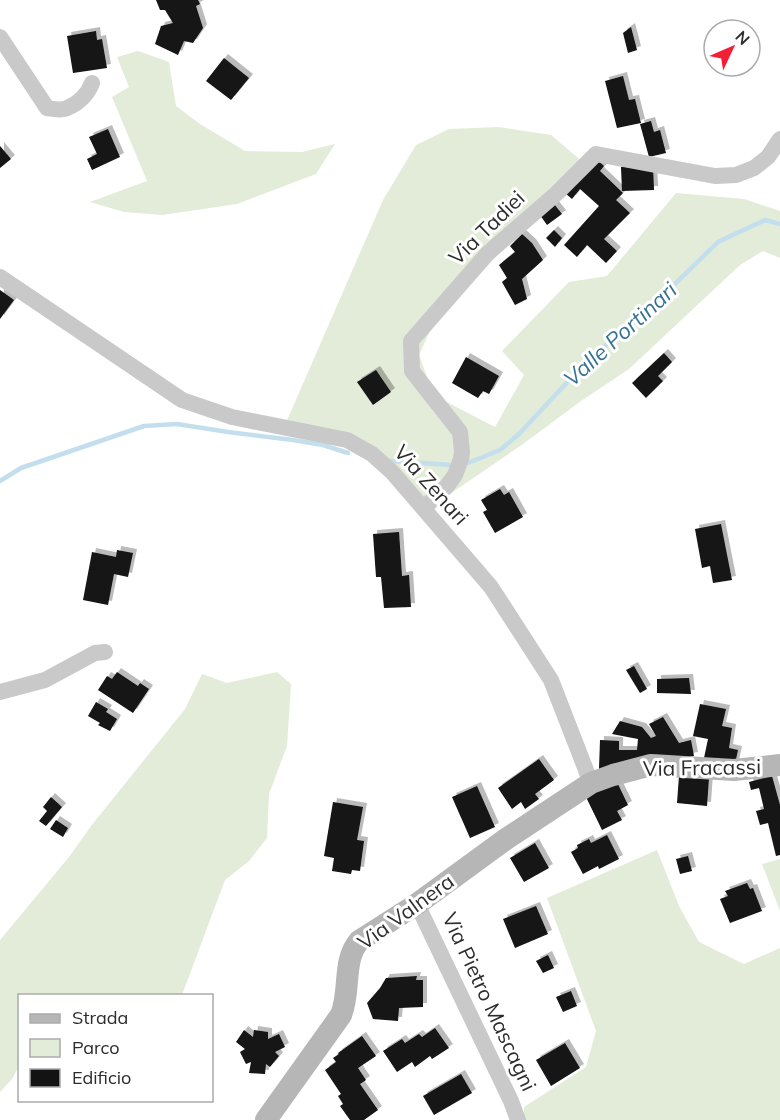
<svg xmlns="http://www.w3.org/2000/svg" width="780" height="1120" font-family="Mulish,sans-serif">
<defs>
<filter id="shadow"><feDropShadow dx="4" dy="-4" stdDeviation="0" flood-color="#0004"/></filter>
</defs>
<rect width="100%" height="100%" fill="#fff"/>
<g fill="#e3ecd8">
<path d="M138,51L169,62L176,106L200,124L245,151L302,152L335,144L316,174L237,204L162,215L124,212L90,202L147,181L112,97L129,87L117,57Z"/>
<path d="M498,127L551,135L585,164L435,320L419,355L430,385L439,398L495,427L524,375L502,351L569,282L607,276L676,193L744,199L780,211V258L763,251L740,265L629,369L581,401L523,444L425,511L384,466L344,443L285,425L383,200L416,145L449,129Z"/>
<path d="M277,672L291,684L287,746L269,794L267,838L249,861L225,880L182,995L20,996L19,1066L12,1079L0,1092V940L69,857L91,826L185,709L202,674L227,683Z"/>
<path d="M657,850L679,906L699,942L744,964L780,948V1120H524V1107L586,1067L596,1031L547,898Z"/>
<path d="M780,859V911L762,864Z"/>
</g>
<g fill="none" stroke-linecap="round" stroke-linejoin="round">
<g stroke="#c3deed" stroke-width="4.5">
<path d="M390,461L452,465"/>
<path d="M468,463L500,450L519,434L587,361L645,313L718,242L765,220L780,224"/>
<path d="M0,481L21,468L144,426L177,424L228,432L293,440L323,445L348,453"/>
</g>
</g>
<g fill="#131313" filter="url(#shadow)">
<path d="M156,0H198L200,4L196,6L203,28L193,43L184,41L178,55L155,44L161,26L173,23L165,10H160Z"/>
<path d="M631,27L637,50L628,53L623,33Z"/>
<path d="M96,31L97,40L102,39L107,68L73,73L67,36Z"/>
<path d="M224,58L249,78L231,100L206,81Z"/>
<path d="M623,76L629,100L635,99L641,123L617,128L605,81Z"/>
<path d="M651,121L654,132L660,130L666,153L649,157L640,124Z"/>
<path d="M108,129L120,157L92,170L87,159L97,154L89,137Z"/>
<path d="M0,146L11,159L0,168Z"/>
<path d="M596,159L604,166L600,171L623,193L616,200L630,213L604,239L617,251L606,263L587,245L577,257L564,245L599,206L580,189L572,199L565,193Z"/>
<path d="M653,166L654,190L622,191L621,167Z"/>
<path d="M554,204L562,214L547,225L540,215Z"/>
<path d="M554,230L562,238L555,247L546,238Z"/>
<path d="M522,234L532,243L543,260L522,279L527,299L515,305L502,282L507,278L499,265L515,252L510,246Z"/>
<path d="M0,290L14,300L0,319Z"/>
<path d="M664,353L672,362L658,376L663,381L646,398L632,383Z"/>
<path d="M466,357L499,376L489,394L483,391L478,398L452,383Z"/>
<path d="M376,370L391,392L373,405L357,382Z"/>
<path d="M500,489L504,495L509,492L523,517L495,533L483,512L487,510L481,500Z"/>
<path d="M721,524L732,580L713,583L710,566L702,568L695,529Z"/>
<path d="M399,532L402,576L409,575L411,607L384,608L381,577H376L373,534Z"/>
<path d="M117,550L133,553L128,577L114,574L108,605L83,600L92,552L116,557Z"/>
<path d="M634,666L647,689L640,693L626,670Z"/>
<path d="M117,672L138,686L140,683L149,689L133,713L98,690L107,676L112,679Z"/>
<path d="M689,678L691,694L657,693V679Z"/>
<path d="M96,702L108,709L106,712L117,719L110,731L98,725L100,723L88,716Z"/>
<path d="M700,704L726,709L722,726L732,728L729,748L738,750L735,764L704,758L708,739L693,736Z"/>
<path d="M663,717L679,743L691,740L694,756L620,769H599L600,740L619,741V750H637L638,739L612,734L620,721L642,727L651,738L656,736L649,724Z"/>
<path d="M539,759L554,780L535,794L539,799L525,809L521,802L512,809L498,788Z"/>
<path d="M679,776L709,778L707,806L677,803Z"/>
<path d="M772,776L780,805V855L776,856L768,823L760,825L756,811L764,809L759,788L751,790L749,782Z"/>
<path d="M616,780L628,805L617,811L622,820L602,830L585,795Z"/>
<path d="M477,786L495,827L470,838L452,797Z"/>
<path d="M51,797L62,807L46,826L39,821L47,811L43,807Z"/>
<path d="M333,802L363,807L357,840L364,841L360,871L352,870L351,874L332,871L334,858L324,856Z"/>
<path d="M56,820L68,828L63,837L50,829Z"/>
<path d="M607,835L619,859L599,869L598,866L583,874L571,852L578,848L577,845L589,839L591,843Z"/>
<path d="M535,843L549,868L524,882L510,858Z"/>
<path d="M688,856L692,871L680,874L676,859Z"/>
<path d="M747,883L750,889L753,888L762,911L730,923L720,899L728,896L725,891Z"/>
<path d="M536,906L548,934L515,948L503,919Z"/>
<path d="M548,955L554,968L543,973L536,961Z"/>
<path d="M417,976L416,980H423V1007L399,1008L398,1021L373,1019L367,1003L380,988L386,978Z"/>
<path d="M571,991L577,1006L563,1012L556,997Z"/>
<path d="M435,1028L449,1048L432,1059L430,1056L415,1067L412,1062L397,1072L383,1051L402,1039L405,1043L419,1034L422,1037Z"/>
<path d="M244,1030L253,1037L254,1030L268,1032V1039L279,1034L285,1047L275,1052L279,1056L270,1067L266,1064L265,1074L249,1073L251,1062L246,1064L240,1052L245,1049L236,1042Z"/>
<path d="M362,1036L376,1056L358,1068L366,1080L360,1084L378,1110L364,1120H350L340,1106L343,1104L338,1096L341,1094L325,1070L336,1062L333,1058L339,1054L338,1053Z"/>
<path d="M565,1043L580,1068L551,1086L536,1060Z"/>
<path d="M461,1074L472,1093L434,1115L423,1096Z"/>
</g>
<g fill="none" stroke-linecap="round" stroke-linejoin="round">
<g stroke="#c9c9c9" stroke-width="16">
<path d="M0,37L47,108C53,109 61,111 67,108C78,104 88,94 92,83"/>
<path d="M0,277L182,400L232,417L347,440L372,454L392,472L491,587L551,680L591,783"/>
<path d="M424,508L447,486L455,475L461,459L462,452L460,432L412,371L411,341L488,253L556,194L596,154L715,176L736,175L754,168L768,157L780,139"/>
<path d="M0,692L45,680L95,653L105,652"/>
<path d="M417,904L511,1101L518,1120"/>
</g>
<path stroke="#b6b6b6" stroke-width="22" d="M266,1120L341,1015C351,991 342,961 359,941L417,904L506,839L591,783L613,775L651,765L734,770L780,765"/>
</g>
<g text-anchor="middle" stroke-width="6" stroke-linejoin="round" paint-order="stroke">
<g font-size="21" fill="#2c2c2c" stroke="#fff">
<text transform="translate(487 228) rotate(-44)" y="7">Via Tadiei</text>
<text transform="translate(431 485) rotate(48)" y="7">Via Zenari</text>
<text transform="translate(702 768) rotate(-1)" y="7">Via Fracassi</text>
<text transform="translate(406 912) rotate(-36)" y="7">Via Valnera</text>
<text transform="translate(489 1002) rotate(65)" y="7">Via Pietro Mascagni</text>
</g>
<g font-size="22" font-style="italic" fill="#357194" stroke="#fff">
<text transform="translate(620 334) rotate(-42)" y="8">Valle Portinari</text>
</g>
</g>
<rect x="18" y="994" width="195" height="108" fill="#ffffff" stroke="#ababab" stroke-width="1.5"/>
<rect x="30" y="1014" width="30" height="9" fill="#b6b6b6" stroke="#ababab" stroke-width="1.5"/>
<text x="72" y="1024" font-size="18" fill="#2c2c2c">Strada</text>
<rect x="30" y="1039" width="30" height="18" fill="#e3ecd8" stroke="#ababab" stroke-width="1.5"/>
<text x="72" y="1054" font-size="18" fill="#2c2c2c">Parco</text>
<rect x="30" y="1069" width="30" height="18" fill="#131313" stroke="#ababab" stroke-width="1.5"/>
<text x="72" y="1084" font-size="18" fill="#2c2c2c">Edificio</text>
<g transform="translate(732 48) rotate(46)"><circle r="28" fill="#ffffff" stroke="#ababab" stroke-width="1.5"/>
<path d="M0-4.5L10 22L0 15L-10 22Z" fill="#f22034"/>
<text y="-9" font-size="16" font-weight="bold" text-anchor="middle" fill="#2c2c2c">N</text>
</g>
</svg>
